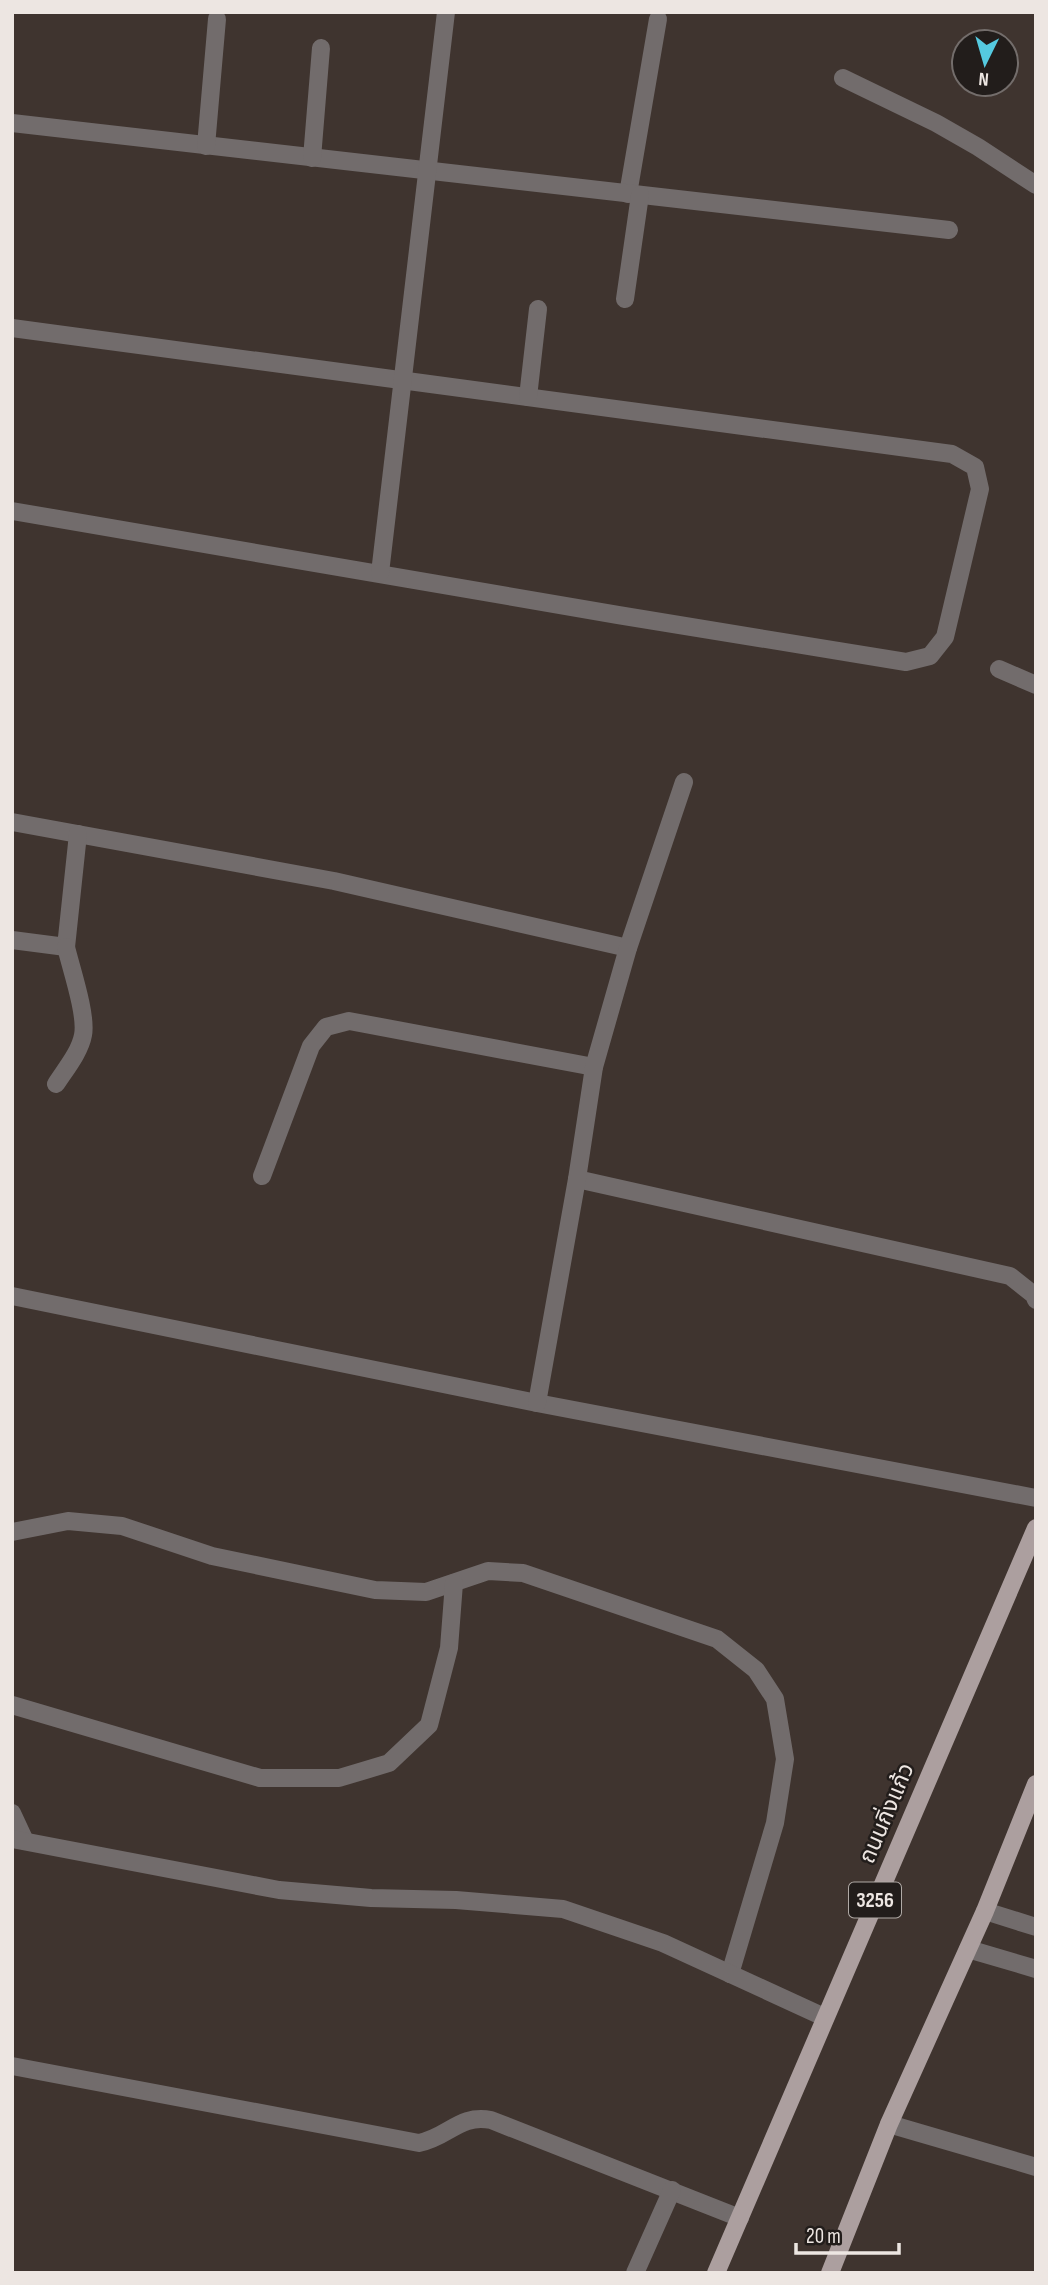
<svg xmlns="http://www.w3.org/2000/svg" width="1048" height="2285" font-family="'Sofia Sans Condensed','Noto Sans Thai',sans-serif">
<rect width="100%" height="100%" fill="#3f342f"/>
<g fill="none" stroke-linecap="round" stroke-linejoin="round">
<g stroke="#726c6c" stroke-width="18">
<path d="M843,78L936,123L978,147L1036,185"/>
<path d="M628,194L658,19"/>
<path d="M999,669L1036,685"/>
<path d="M12,822L334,881L628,948"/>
<path d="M12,940L66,947L78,834"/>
<path d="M56,1084C65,1070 80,1052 83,1035C87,1015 71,968 66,947"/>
<path d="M262,1176L311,1046L326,1027L349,1021L594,1067"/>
<path d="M577,1179L1010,1276L1034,1295L1036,1300"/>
<path d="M12,1296L537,1403L1036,1498"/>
<path d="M537,1403L577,1179L594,1067L628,948L684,782"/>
<path d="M12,1532L68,1521L122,1526L212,1556L375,1590L426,1592L488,1571L523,1573L717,1639L756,1670L775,1699L785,1759L775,1823L730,1974"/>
<path d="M12,1705L260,1778H339L389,1763L429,1725L449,1648L454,1583"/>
<path d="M12,1813L25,1841"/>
<path d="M12,1839L279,1890L371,1898L456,1900L563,1909L663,1943L824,2017"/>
<path d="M968,1949L1036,1969"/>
<path d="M12,2066L419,2143C449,2137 459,2114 491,2120L740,2218"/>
<path d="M889,2124L1036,2167"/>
<path d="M635,2273L672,2190"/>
</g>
<g stroke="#726c6c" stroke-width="18">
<path d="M12,123L949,230"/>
<path d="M206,146L217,19"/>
<path d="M312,158L321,48"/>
<path d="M625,299L640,195"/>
<path d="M12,328L952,454L975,467L980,489L945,637L930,656L906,662L618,615L12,511"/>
<path d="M528,397L538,309"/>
<path d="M380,573L446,12"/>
<path d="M985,1911L1036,1927"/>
</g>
<g stroke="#ac9f9f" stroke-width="18">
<path d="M716,2273L1036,1528"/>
<path d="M830,2273L889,2124L985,1911L1036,1784"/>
</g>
</g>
<g text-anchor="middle" stroke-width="5" stroke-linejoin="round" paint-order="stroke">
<rect fill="#221d1b" stroke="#b0aaa6" stroke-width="2" x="849" y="1882.5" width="52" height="35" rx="5"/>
<g font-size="21" font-weight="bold" fill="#ede6e2">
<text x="875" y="1907">3256</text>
</g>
<g font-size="23" fill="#ede6e2" stroke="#221d1b">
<text transform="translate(886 1813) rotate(-67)" y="8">ถนนกิ่งแก้ว</text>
</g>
</g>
<rect width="1048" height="2285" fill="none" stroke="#ede6e2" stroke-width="28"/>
<g transform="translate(985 63) rotate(185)"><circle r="33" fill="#221d1b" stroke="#736d6b" stroke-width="2"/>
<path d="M0-5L12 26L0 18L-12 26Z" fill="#55cae0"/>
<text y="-10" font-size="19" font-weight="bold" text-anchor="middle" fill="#ede6e2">N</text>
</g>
<path d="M796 2243v10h103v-10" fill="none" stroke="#ede6e2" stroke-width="3.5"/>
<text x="806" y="2243" font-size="21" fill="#ede6e2" stroke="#221d1b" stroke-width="5" paint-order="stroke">20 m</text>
</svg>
